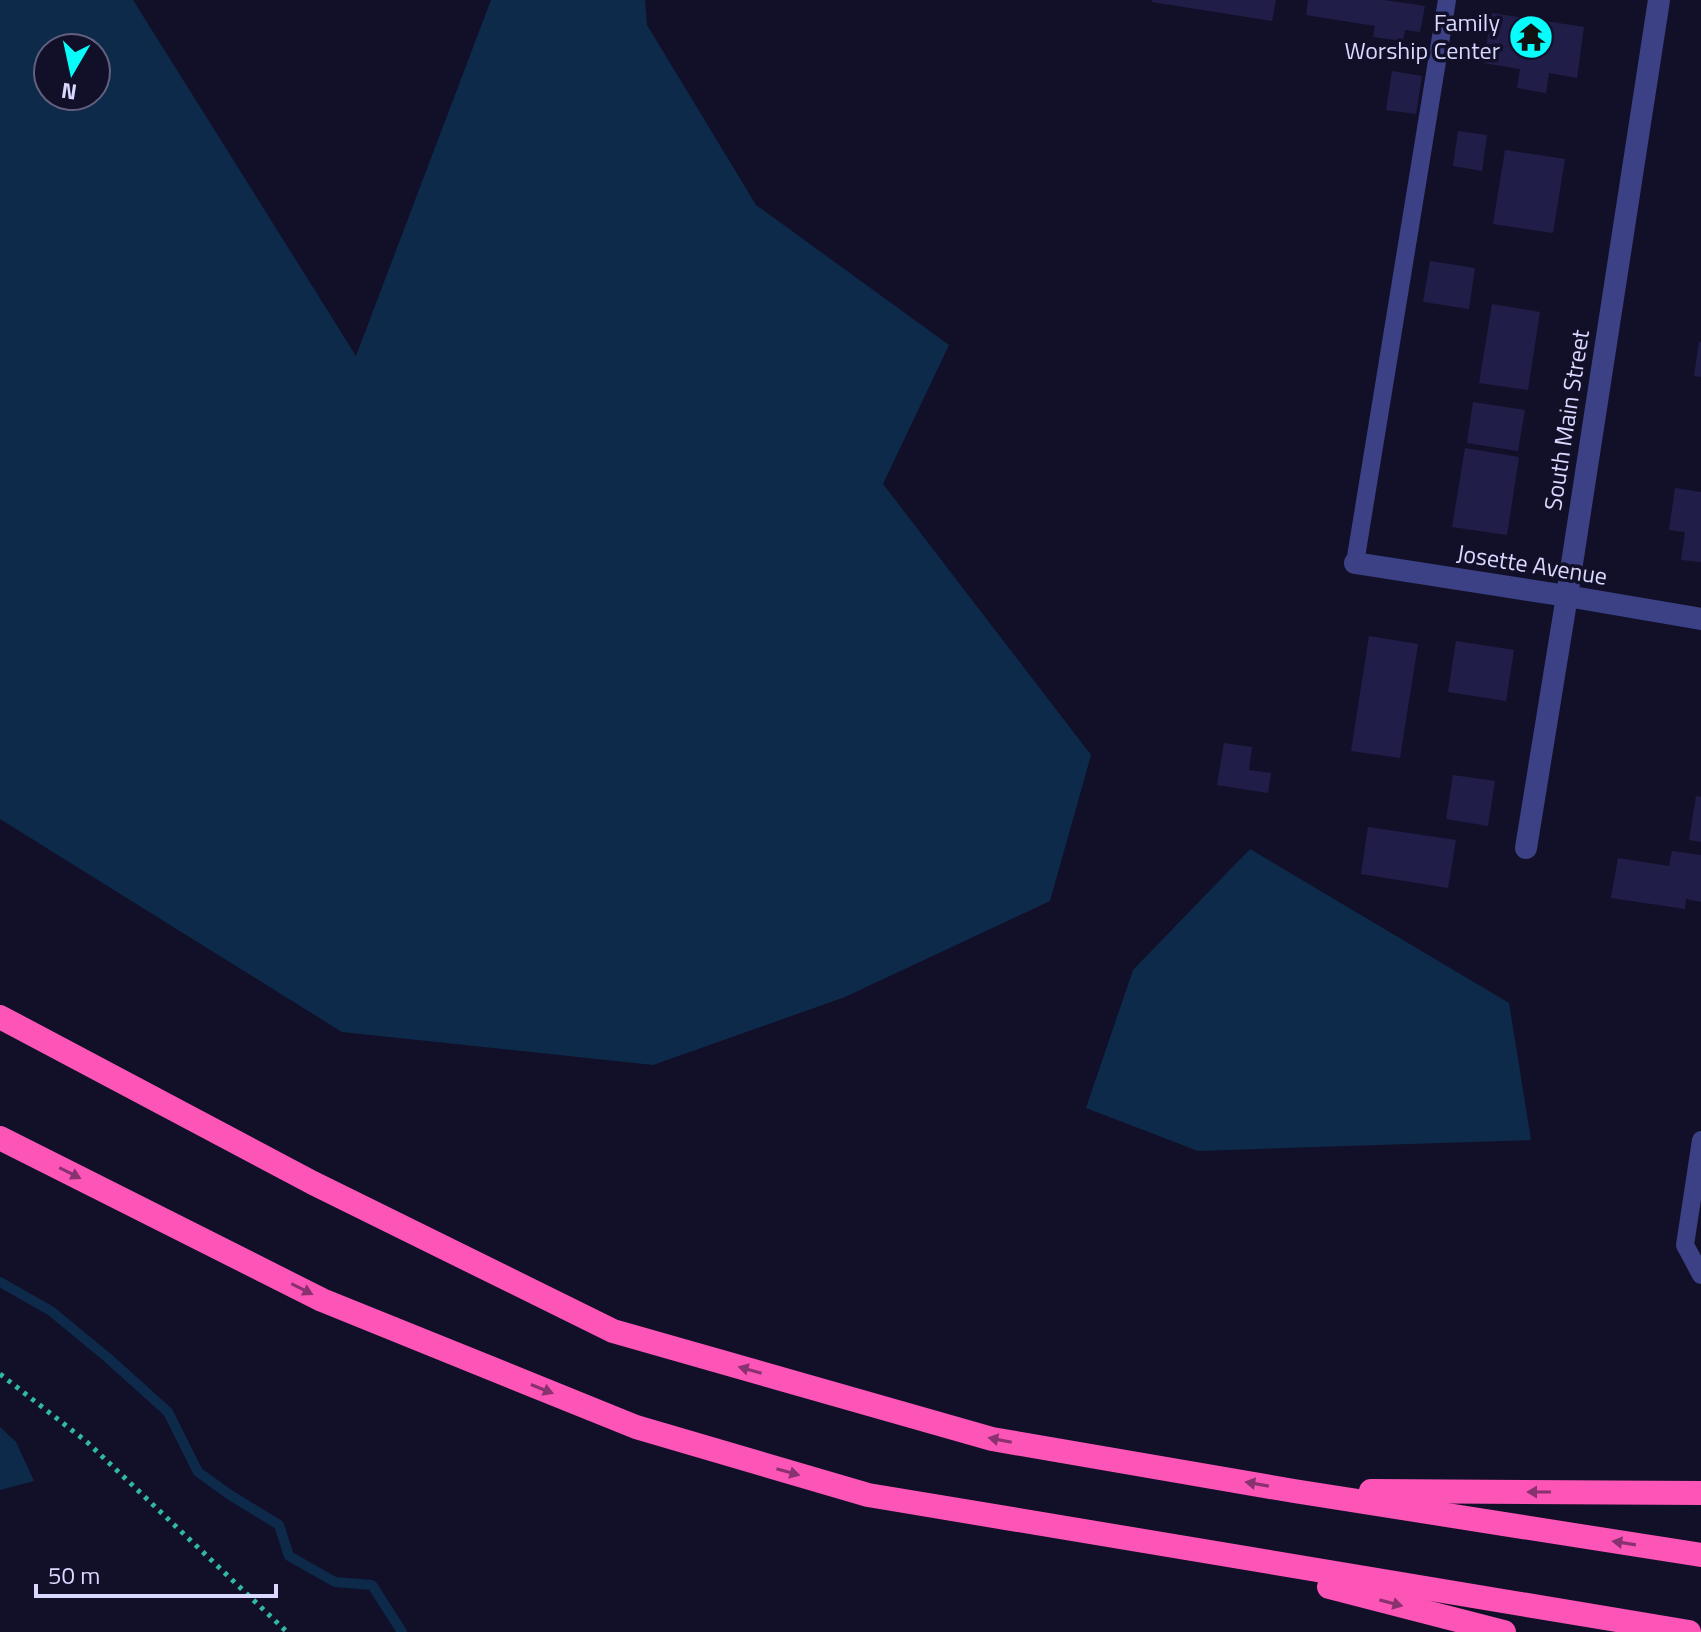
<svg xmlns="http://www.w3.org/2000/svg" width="1701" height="1632" font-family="'Titillium Web',sans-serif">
<rect width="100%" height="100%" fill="#121028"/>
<g fill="#0d2a4a" fill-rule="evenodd">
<path d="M0,0H133L356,356L491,0H645L647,25L756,205L949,345L883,484L1091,755L1050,901L845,997L653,1065L342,1032L0,819ZM96,48V96H48V48Z"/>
<path d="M1250,849L1509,1003L1531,1140L1198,1151L1086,1108L1133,970Z"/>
<path d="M0,1427L16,1442L34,1481L0,1490Z"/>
</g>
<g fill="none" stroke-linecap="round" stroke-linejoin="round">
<path stroke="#0d2a4a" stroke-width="10" d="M0,1282L51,1311L108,1358L168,1412L198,1472L230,1495L279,1525L289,1556L335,1582L372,1585L402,1632"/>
</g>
<g fill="#211d49">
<path d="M1152,0H1276L1272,21L1152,2Z"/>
<path d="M1308,0H1384L1425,6L1420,32L1405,30L1403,41L1373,37L1375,26L1306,15Z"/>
<path d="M1492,13L1584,27L1577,78L1549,73L1546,93L1517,88L1520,69L1483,63Z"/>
<path d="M1392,71L1422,76L1416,114L1386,110Z"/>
<path d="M1458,131L1487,135L1482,171L1453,166Z"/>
<path d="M1505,150L1565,159L1553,233L1493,224Z"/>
<path d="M1430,261L1475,268L1469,309L1423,302Z"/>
<path d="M1492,304L1540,312L1528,390L1479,383Z"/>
<path d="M1699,342H1701V377L1694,376Z"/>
<path d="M1473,402L1525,410L1518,451L1467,443Z"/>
<path d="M1465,448L1519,457L1507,535L1452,527Z"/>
<path d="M1675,488L1701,492V562L1681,560L1685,532L1669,530Z"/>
<path d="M1369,636L1418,644L1400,758L1351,751Z"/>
<path d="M1456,641L1514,650L1506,701L1448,692Z"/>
<path d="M1224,743L1252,747L1249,770L1271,773L1268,793L1217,785Z"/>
<path d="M1453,775L1495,781L1488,826L1446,819Z"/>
<path d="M1696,796L1701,797V842L1689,840Z"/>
<path d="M1368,827L1456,840L1448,888L1361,874Z"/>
<path d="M1672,851L1701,855V902L1686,899L1685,909L1611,898L1618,858L1669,866Z"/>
</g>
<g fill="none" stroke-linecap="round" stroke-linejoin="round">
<path stroke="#32b9a3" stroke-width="5" stroke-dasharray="4 6" stroke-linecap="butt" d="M0,1374L87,1442L287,1632"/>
<g stroke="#3c4186" stroke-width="18">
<path d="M1355,563L1447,0"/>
<path d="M1701,1140L1685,1245L1701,1275"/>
</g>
<g stroke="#3c4186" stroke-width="22">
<path d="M1355,563L1567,596L1701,619"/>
<path d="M1526,848L1567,596L1659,0"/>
</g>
<g stroke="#fd55b7" stroke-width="24">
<path d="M0,1017L313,1183L613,1331L992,1439L1294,1491L1701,1555"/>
<path d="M0,1138L322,1300L636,1427L868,1495L1689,1632"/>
<path d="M1371,1491L1701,1493"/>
<path d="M1329,1587L1504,1632"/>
</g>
</g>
<defs><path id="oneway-solid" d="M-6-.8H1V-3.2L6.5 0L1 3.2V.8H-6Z" transform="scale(2)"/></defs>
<g fill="#883270">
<use href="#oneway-solid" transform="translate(70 1173) rotate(27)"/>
<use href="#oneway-solid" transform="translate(302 1289) rotate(27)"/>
<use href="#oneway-solid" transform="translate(750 1370) rotate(-164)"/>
<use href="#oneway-solid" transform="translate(542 1389) rotate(22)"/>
<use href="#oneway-solid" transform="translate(1000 1440) rotate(-169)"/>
<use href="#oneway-solid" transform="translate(788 1472) rotate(16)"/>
<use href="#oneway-solid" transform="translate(1257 1484) rotate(-170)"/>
<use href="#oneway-solid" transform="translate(1539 1492) rotate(-180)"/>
<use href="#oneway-solid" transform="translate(1624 1543) rotate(-171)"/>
<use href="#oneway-solid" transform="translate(1391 1603) rotate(15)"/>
</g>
<defs>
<g id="temple-disc" transform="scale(2.3)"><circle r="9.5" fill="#07fcfb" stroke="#121028"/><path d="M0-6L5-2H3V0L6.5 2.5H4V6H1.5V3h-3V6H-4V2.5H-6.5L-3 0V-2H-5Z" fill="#111"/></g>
</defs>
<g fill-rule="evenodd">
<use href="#temple-disc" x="1531" y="37"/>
</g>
<g text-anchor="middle" stroke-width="7" stroke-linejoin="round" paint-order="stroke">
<g font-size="24" fill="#d9d8fe" stroke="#121028" text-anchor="end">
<text x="1500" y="31">Family<tspan x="1500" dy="28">Worship Center</tspan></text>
</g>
<g font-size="24" fill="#d9d8fe" stroke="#121028">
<text transform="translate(1567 420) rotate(-81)" y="8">South Main Street</text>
<text transform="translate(1532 565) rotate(9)" y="8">Josette Avenue</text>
</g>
</g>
<g transform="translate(72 72) rotate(189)"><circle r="38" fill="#121028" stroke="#62607e" stroke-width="2"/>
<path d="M0-6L14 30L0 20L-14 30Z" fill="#07fcfb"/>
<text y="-12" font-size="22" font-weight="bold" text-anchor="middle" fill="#d9d8fe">N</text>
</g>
<path d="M36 1584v12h240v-12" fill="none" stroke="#d9d8fe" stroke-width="4"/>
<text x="48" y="1584" font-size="24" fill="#d9d8fe" stroke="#121028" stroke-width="6" paint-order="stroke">50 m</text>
</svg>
